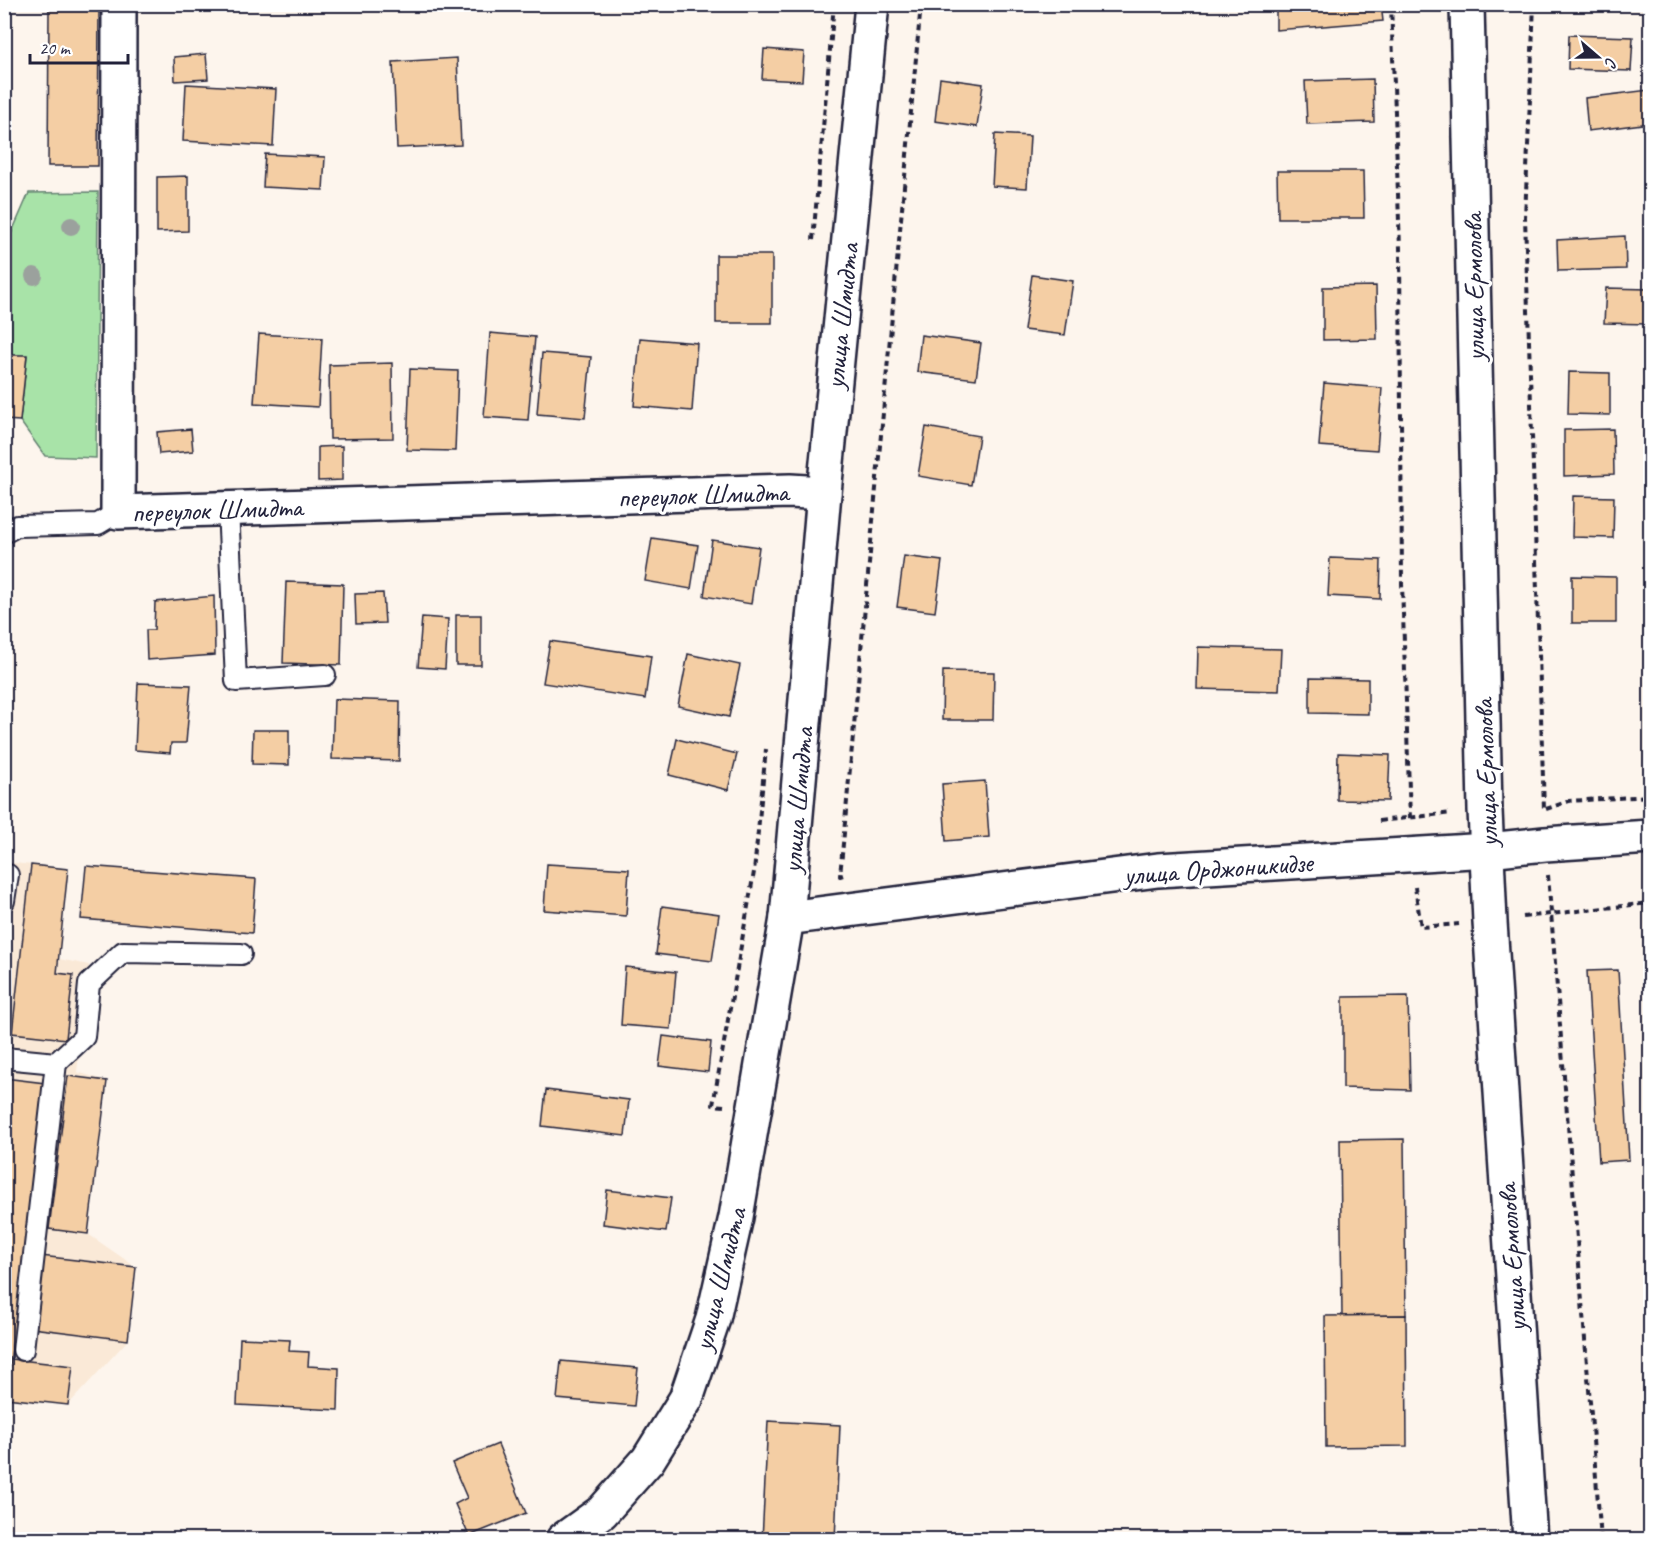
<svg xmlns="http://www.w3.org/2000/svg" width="1655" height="1544" font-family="Caveat,sans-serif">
<rect width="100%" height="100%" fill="#fdf5ed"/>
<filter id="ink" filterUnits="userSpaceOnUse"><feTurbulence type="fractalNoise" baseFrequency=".0167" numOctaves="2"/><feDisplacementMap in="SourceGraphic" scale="12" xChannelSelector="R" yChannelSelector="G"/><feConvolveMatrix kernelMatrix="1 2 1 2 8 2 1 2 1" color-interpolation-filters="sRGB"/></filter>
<g filter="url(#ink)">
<path fill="#fae9d7" d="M5,862L68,869L59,959L89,965L77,1072L107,1081L88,1234L136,1267L128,1340L68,1405L7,1398L5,1412Z"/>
<path fill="#a8e3a8" stroke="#658272" stroke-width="1.5" d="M98,192L96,458L45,456L20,421L27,356L5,355V248L29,193Z"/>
<g fill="#f4cea4" stroke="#22223b" stroke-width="1.5">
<rect x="49" y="4" width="50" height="5"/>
<path d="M188,4H259L258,7Z"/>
<path d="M1276,4H1381L1383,21L1276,30Z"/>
<path d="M49,9H99L98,166H48Z"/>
<path d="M1569,35L1633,37L1631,71L1568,69Z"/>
<path d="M764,49L804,52L802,81L762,79Z"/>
<path d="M206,54L208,79L175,81L174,57Z"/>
<path d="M457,58L461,145L397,148L393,62Z"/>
<path d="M940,78L983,84L977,127L935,121Z"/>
<path d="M1373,79L1374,122L1307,124L1305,81Z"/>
<path d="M186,84L276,89L273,146L183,141Z"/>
<path d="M1649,90L1650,123L1588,131L1585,98Z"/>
<path d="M995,134L1030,136L1027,188L992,186Z"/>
<path d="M265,154L325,157L323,190L263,187Z"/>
<path d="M1277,171H1363L1364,218H1278Z"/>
<path d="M188,176V231L157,232V177Z"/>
<path d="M1646,192H1650V227H1648Z"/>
<path d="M1625,236L1626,269L1558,271L1557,240Z"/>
<rect x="716" y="255" width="56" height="68"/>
<path d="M1032,275L1073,281L1065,335L1024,330Z"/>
<path d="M1376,286L1377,339L1323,340V287Z"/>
<path d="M1606,288L1648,289V324L1604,323Z"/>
<path d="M490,333L535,337L528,420L484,417Z"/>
<path d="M259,334L322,338L318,407L254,403Z"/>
<path d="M921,335L981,343L976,379L917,372Z"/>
<path d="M640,338L697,343L692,411L634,406Z"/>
<path d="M542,353L591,357L585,418L537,414Z"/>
<path d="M4,355H27L20,421L4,420Z"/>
<path d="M392,363L393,438L330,439L329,365Z"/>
<path d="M410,369L458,371L455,451L407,450Z"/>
<path d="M1569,372L1610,373V415L1568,414Z"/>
<path d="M1324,383L1382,388L1377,450L1319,446Z"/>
<path d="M926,427L979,436L971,485L918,476Z"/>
<path d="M191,429L193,451L159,454L157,432Z"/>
<path d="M1613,429L1614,474L1564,476V430Z"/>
<path d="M342,446V480L318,481V447Z"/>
<path d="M1573,496L1614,497L1613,538L1572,537Z"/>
<path d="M652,538L698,545L691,589L645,581Z"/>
<path d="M712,540L759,547L751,604L704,596Z"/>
<path d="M904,556L942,561L935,612L897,607Z"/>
<path d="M1330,558L1381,560L1380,599L1328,596Z"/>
<path d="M1572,576L1616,577V623H1572Z"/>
<path d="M286,582L343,584L341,665L283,663Z"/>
<path d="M383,593L385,623L356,624L355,594Z"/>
<path d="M214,596L215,655L147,660L146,630H154L155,602Z"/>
<rect x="456" y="615" width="25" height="50"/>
<path d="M422,617L448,619L445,669L418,667Z"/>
<path d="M550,641L651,656L645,699L543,683Z"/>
<path d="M1198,647L1281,649L1279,691L1197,689Z"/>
<path d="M688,654L740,665L729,717L678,706Z"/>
<path d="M943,671L994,672L993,720H942Z"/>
<path d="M1310,678L1368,679V714L1310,713Z"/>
<path d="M138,683L191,685L186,743H171L170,753L135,750Z"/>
<path d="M334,699L400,701L399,761L332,759Z"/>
<path d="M253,730H289V765L252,764Z"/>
<path d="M677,739L737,754L728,790L669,775Z"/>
<path d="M1338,753L1390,755L1388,801L1337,800Z"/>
<path d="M985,781L989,837L946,841L942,784Z"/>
<path d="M547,864L629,869L626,916L544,910Z"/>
<path d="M31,865L68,869L57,973L73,975L66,1039L12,1033Z"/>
<path d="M86,866L256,879L252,933L81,919Z"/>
<path d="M662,906L719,914L712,961L656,954Z"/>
<path d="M625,967L676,972L671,1029L621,1025Z"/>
<path d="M1618,970L1629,1160L1599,1162L1587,971Z"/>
<path d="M1408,996L1410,1090L1343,1088V997Z"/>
<path d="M663,1036L711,1042L708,1072L659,1066Z"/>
<path d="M68,1076L107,1081L88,1234L49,1229Z"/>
<path d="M4,1078L45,1083L4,1412Z"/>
<path d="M546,1090L629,1100L625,1136L542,1126Z"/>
<path d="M1404,1139L1406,1315L1342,1316L1340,1140Z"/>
<path d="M607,1190L671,1198L666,1232L603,1224Z"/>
<path d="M41,1256L136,1267L128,1340L32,1328Z"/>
<path d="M1406,1315L1407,1446L1326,1447L1325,1316Z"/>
<path d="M240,1338L290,1340L289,1351L309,1352L308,1366L339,1368L338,1410L237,1405Z"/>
<path d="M11,1359L73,1366L68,1405L6,1398Z"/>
<path d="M561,1361L638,1368L634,1406L557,1399Z"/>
<path d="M768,1421L840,1425L835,1540H762Z"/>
<path d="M498,1444L526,1513L469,1536L455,1504L467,1498L452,1463Z"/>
</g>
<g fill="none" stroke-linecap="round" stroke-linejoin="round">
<g stroke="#22223b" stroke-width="24">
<g id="lane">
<path d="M228,508L236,681L325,675"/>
<path d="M4,533L17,526L98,524L118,512"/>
<path d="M4,901L8,875"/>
<path d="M4,1058L56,1063L84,1037L89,984L123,952L241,954"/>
<path d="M23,1350L56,1063"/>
</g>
</g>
<g stroke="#22223b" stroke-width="38">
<g id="street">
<path d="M119,4L118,512L790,491L824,493"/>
<path d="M787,918L824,493L872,4"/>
</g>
</g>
<g stroke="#22223b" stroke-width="38">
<g id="secondary">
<path d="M1467,4L1485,810L1490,922L1530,1540"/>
<path d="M563,1540L602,1512L648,1460L686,1399L713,1319L736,1217L787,918L1158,870L1488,850L1545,844L1650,837"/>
</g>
</g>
<g stroke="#22223b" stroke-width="4" stroke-dasharray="6 4.5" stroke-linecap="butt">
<path d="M1391,4L1400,248L1402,584L1410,819"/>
<path d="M1534,4L1525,217L1544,810"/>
<path d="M813,240L834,4"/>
<path d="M1546,809L1569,801L1650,796"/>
<path d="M1379,821L1452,813"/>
<path d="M843,875L840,876L921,4"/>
<path d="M1548,875L1601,1540"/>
<path d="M1415,887L1421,927L1459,924"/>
<path d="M1523,917L1650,903"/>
<path d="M724,1106L713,1105L754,872L766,749"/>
</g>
<use href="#lane" stroke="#fff" stroke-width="20"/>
<use href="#street" stroke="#fff" stroke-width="33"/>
<use href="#secondary" stroke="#fff" stroke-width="33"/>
</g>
<g fill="#9ba19d">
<circle cx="71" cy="226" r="9"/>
<circle cx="34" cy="276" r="9"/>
</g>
</g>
<g text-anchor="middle" stroke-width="6" stroke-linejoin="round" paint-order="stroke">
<g font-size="28" fill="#22223b" stroke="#fff">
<text transform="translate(1473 287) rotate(-91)" y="10">улица Ермолова</text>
<text transform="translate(841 316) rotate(-84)" y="10">улица Шмидта</text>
<text transform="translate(703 494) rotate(-2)" y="10">переулок Шмидта</text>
<text transform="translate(217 509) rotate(-2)" y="10">переулок Шмидта</text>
<text transform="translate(1485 773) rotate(-92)" y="10">улица Ермолова</text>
<text transform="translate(797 800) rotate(-85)" y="10">улица Шмидта</text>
<text transform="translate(1218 868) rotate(-4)" y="10">улица Орджоникидзе</text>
<text transform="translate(1511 1258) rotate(-94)" y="10">улица Ермолова</text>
<text transform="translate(719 1279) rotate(-76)" y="10">улица Шмидта</text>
</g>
</g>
<rect width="1655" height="1544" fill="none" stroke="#fff" stroke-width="24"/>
<rect x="12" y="12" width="1631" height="1520" fill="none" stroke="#22223b" stroke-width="2" filter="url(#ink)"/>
<g transform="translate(1598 57) rotate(110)" stroke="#ffffff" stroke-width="4.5" paint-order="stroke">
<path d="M0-4.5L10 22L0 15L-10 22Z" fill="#22223b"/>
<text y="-9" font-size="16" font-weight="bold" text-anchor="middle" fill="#22223b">С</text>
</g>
<path d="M30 54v9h98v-9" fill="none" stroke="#22223b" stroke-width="3"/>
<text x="39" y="54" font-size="18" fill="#22223b" stroke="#ffffff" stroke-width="4.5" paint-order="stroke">20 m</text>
</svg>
